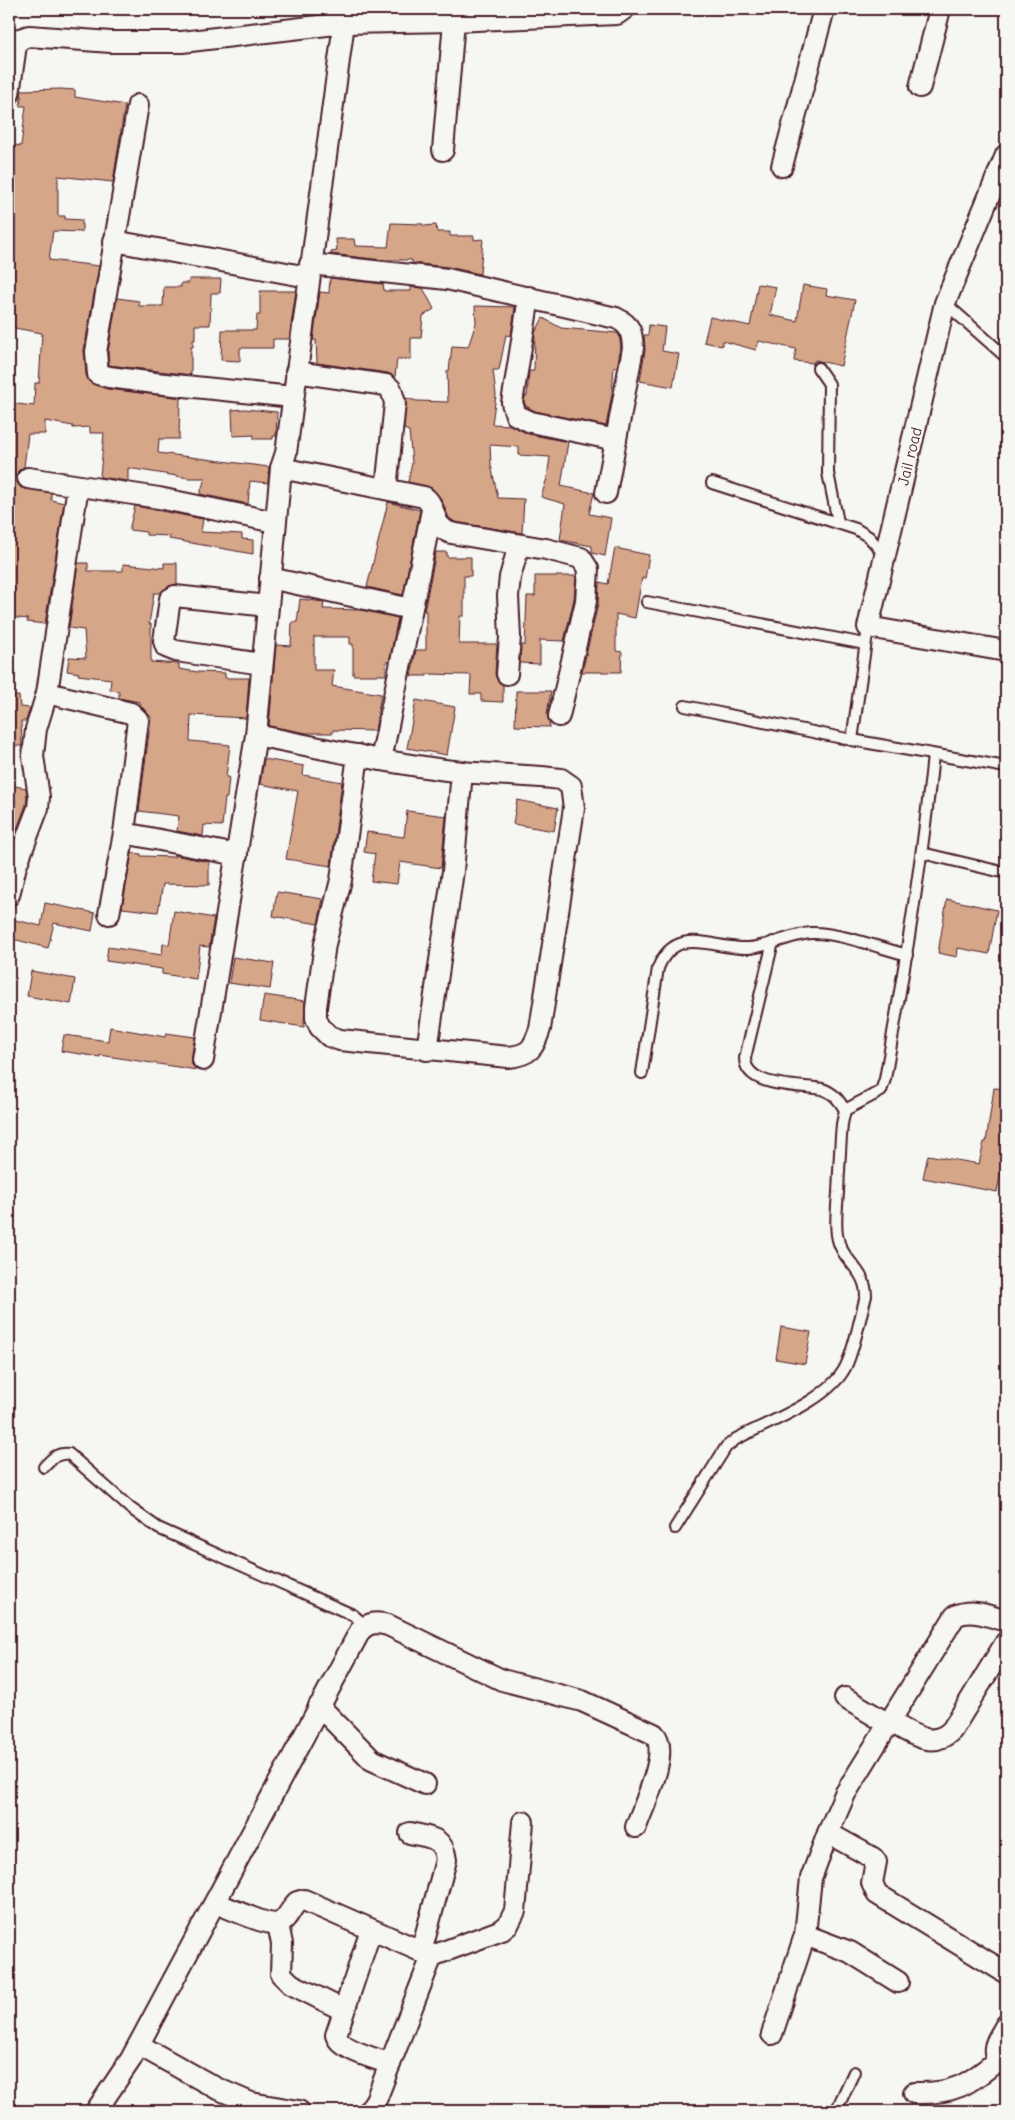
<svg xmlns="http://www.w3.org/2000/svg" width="1015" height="2120" font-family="'Comic Neue',sans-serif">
<rect width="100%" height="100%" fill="#f6f6f2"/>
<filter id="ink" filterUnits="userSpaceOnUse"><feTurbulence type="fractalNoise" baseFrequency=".02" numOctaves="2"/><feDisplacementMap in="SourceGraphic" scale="10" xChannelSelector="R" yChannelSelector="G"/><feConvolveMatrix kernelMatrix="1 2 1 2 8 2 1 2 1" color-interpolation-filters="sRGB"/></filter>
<g filter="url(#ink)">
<g fill="#d6a688" stroke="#4a1f2b">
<path d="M61,89L75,90V97L125,105L113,182L58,176V216H65V219L82,220V232L53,231L49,260L99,266L84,350L86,375L89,381L95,385L107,389L183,398H180L179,439H159L158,453L269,467L268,483L250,481L248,504L200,494L205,478H189L128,468V481L100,477L104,433H90V427L73,428V426L45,421V434H28L24,467L18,471L16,477L17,483L21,488L51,493V500L64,503L45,624L27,622L28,619L9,617V546L14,508H9V476H12V451L9,450L10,425H9V403L34,406L35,383H39L42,333L9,327V214L11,204L9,144L21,146L26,106H20L22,90Z"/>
<path d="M391,223L423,224L424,226L436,225L437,232H450V236H474V240L483,239L480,274L448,267L412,263V260H382L331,254V252L337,251L336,239H354L355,246L388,247Z"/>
<path d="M330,278L383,284L384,291H411V287L423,288L434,309L423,316L421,338H411V359H397L395,377L388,373L317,363L316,340H313L320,292L329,293Z"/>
<path d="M189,279H221L220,293H211L210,325H195V340H193V347H191V375L109,365L108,352L117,298L139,301V306H163L164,287H181V283H189Z"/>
<path d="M758,284L776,287L770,315L797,321L803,285L827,289L826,295L855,300L841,366L815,360L813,363L794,361L796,349L759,341L756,350L723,341L722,346L704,342L710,317L750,326Z"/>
<path d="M260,291H296L289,339H273V348H240V361L221,360L222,330H256L257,315H260Z"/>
<path d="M475,306L515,307L511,336L506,335L499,370H493L496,395L492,424L510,425L528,434L568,442L561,486L594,493L589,514L611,518L605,556L592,553V546L560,540L565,504L541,497L547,478L550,457L519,455V447L490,445L491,465L498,498L524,499L522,533L455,522L449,518L441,499L432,488L408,482L412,463L409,431L404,429L406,398L417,401L448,402L447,371H449L452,346L468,347L476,323Z"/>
<path d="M543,318L561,328L618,333L619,335L621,347L617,367H614L612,394L606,426L535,411L526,406L524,402L525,396H527L529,371H534L535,333Z"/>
<path d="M649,325L665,327L662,351L679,354L673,387L640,381L645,350L644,335H648Z"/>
<path d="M245,409L277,412L276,436H273V439H254V435L233,436L232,410Z"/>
<path d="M388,502L420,510L403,595L367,587Z"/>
<path d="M135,506L203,519L201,532L242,534V539L253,540V554L169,539L170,536L146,535V532L129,530Z"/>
<path d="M615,548L649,555L645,579L642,578L635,618L616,614V651L622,652L621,672H582L598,604L599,582L608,584Z"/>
<path d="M436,552H447V557H471V576H464V616H460L459,644H497L495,674L497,680L503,685V702L481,701V694H470L471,675L427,674V676H411L416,650H426V611H424Z"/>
<path d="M78,563H88V571H123V564L164,568V563H177V584L169,586L160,593H154L149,624H151V662L179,664V669L198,672L225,673V678H249L246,718L191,715L190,741L230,745L226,777H229L227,798H225L222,826L204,825L203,836L177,831L179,816L139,811L151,717L141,706L140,702L119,698V691L110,690L111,679L78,675L79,673L67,671L69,657L86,658L84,630L69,628Z"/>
<path d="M535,576H576L574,599L564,641L540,640V664L520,663L521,645H525L527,596H535Z"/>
<path d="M300,599L324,602L323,609L361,610L398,618L389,662H386V675H353V644H350V637H314V670H334L332,686L381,694L375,731L333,730V733H307L269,726L276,645L291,646L292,622H297Z"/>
<path d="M516,691H551L547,714L550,727L515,726Z"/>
<path d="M9,696H19L20,707L30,708L26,721H21L22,746H9Z"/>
<path d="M416,700L455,707L447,755L407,748Z"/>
<path d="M264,759L304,766L303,775L342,782L331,866L286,859L298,791L260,784Z"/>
<path d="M9,785L26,788L27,797L26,805L15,834L9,833Z"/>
<path d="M517,800L558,808L554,831L513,824Z"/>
<path d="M407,811L446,816L441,868L400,862L397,884L371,881L375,854L364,852L367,832L404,837Z"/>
<path d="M132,853L141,854V856L174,857V855L209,862V885L163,884L158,912L122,908Z"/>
<path d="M277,892L323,899L318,924L273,916Z"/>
<path d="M947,899L997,910L989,954L958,948L957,957L938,953Z"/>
<path d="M45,903L95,913L92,931L54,923L48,948L9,938L11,919L41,926Z"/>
<path d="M174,911L214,918L209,947L200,946L196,979L162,974V969L106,961L108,947L162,955L163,944L169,945Z"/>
<path d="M233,957L274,963L270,989L229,983Z"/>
<path d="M31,971L75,979L71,1004L27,996Z"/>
<path d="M264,995L305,1001L304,1027L260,1020Z"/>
<path d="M110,1027L165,1037L166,1033L195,1037L191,1059L192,1065L197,1070L100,1055V1057L61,1051L64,1035L108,1041Z"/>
<path d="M994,1088L1006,1089V1146L997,1192L923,1178L928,1155L979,1164L984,1142H986Z"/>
<path d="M781,1327L811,1332L805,1364L776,1359Z"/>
</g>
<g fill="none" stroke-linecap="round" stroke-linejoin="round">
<g stroke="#4a1f2b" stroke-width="14">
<g id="lane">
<path d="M945,303L1006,357"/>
<path d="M818,368L829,384L828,473L838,522"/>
<path d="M712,483L856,529L869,537L884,554"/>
<path d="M647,602L865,644"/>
<path d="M868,627L852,740L1006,767"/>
<path d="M685,706L852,740"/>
<path d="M922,853L1006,873"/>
<path d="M773,942L745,1058C745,1088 800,1085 822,1089C834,1093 839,1100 845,1110"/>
<path d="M642,1073L658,968C676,923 714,950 748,948C769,947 789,935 811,933C838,932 880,948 907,955"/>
<path d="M44,1467C52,1459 57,1452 69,1454L130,1508L158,1528L353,1615L365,1625"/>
<path d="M675,1528L726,1447L736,1439C768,1422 830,1400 846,1366C855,1347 860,1317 866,1296C866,1268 841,1262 837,1235C835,1222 837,1207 838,1193C839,1170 840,1147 842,1124L845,1110L881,1091L885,1079C904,971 922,864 933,755"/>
<path d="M836,2111L854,2072"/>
</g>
</g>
<g stroke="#4a1f2b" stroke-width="24">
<g id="street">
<path d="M920,87L940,9"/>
<path d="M9,94L16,45L20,39L29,36L111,42H182L344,23L454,21L617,14L624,9"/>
<path d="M138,105L96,352L98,374L109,377L155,383L293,397"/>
<path d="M443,150L454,21"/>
<path d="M1006,155L945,303L868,627L1006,651"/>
<path d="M782,166L824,9"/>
<path d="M114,241L308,277"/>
<path d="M310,264L447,279L616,318C631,325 632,333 633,348L606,493"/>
<path d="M529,297L512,403L516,415L531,422L616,440"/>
<path d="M296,372L386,385L391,389L395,403L386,489"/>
<path d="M281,468L424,497C438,506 430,526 451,533L546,549L581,558L588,569L586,601L559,716"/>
<path d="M28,478L159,498L275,522"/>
<path d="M270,578L411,609"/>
<path d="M262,664L176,651L166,647L164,641L170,599L175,596L268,606"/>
<path d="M507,674L510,637L508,596L510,577L519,545"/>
<path d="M47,693L131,713L138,720L124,833L237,855"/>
<path d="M256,735C324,749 393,764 462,772C495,775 528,775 561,779L571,786L574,808L540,1029C533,1049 530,1055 508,1057L340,1040L329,1036L320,1027L316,1018V1007L325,944L341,880L358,755"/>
<path d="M381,760L432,510"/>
<path d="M9,895L16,866L38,808L39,797L33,756L36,729L47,693L78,486"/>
<path d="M109,914L124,833"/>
<path d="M427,1050L453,871L462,772"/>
<path d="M203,1060L256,735L281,468L286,453L344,23"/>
<path d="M845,1698L887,1723L889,1721C909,1732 932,1751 952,1730L1006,1642"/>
<path d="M319,1706L372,1760L425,1784"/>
<path d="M410,1833C430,1838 443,1836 446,1860L421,1952"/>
<path d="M828,1833L873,1858L876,1862L872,1883L877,1894L1006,1973"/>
<path d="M215,1903C228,1907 268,1927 279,1923C287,1920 291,1908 297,1902L304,1900L432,1956L376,2100L369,2111"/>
<path d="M278,1924L282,1944L281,1974L291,1984L343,2010"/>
<path d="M371,1930L336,2035C340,2050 375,2058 390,2064"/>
<path d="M805,1935L850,1952L898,1982"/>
<path d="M432,1956L502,1930L508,1925L515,1911L523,1822"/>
<path d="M1006,2025C997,2041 986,2053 1006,2065"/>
<path d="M772,2034L805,1935L811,1878L828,1833L845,1794L955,1616C972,1608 989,1616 1006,1621"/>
<path d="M139,2045L216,2088L251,2103L299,2111"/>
<path d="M914,2093C954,2094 968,2085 998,2060"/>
<path d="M96,2111L131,2059L360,1631C369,1622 376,1622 388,1625L502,1680L582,1701L654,1734C671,1751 643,1806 636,1827"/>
</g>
</g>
<use href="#lane" stroke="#f6f6f2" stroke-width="10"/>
<use href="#street" stroke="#f6f6f2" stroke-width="20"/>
</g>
</g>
<g text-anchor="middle" stroke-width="4.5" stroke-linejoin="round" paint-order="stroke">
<g font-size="16" fill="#4a1f2b" stroke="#f6f6f2">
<text transform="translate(909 456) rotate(-76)" y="6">Jail road</text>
</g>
</g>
<rect width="1015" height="2120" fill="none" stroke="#f6f6f2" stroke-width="30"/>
<rect x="15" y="15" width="985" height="2090" fill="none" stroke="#4a1f2b" stroke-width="2" filter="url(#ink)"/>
</svg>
